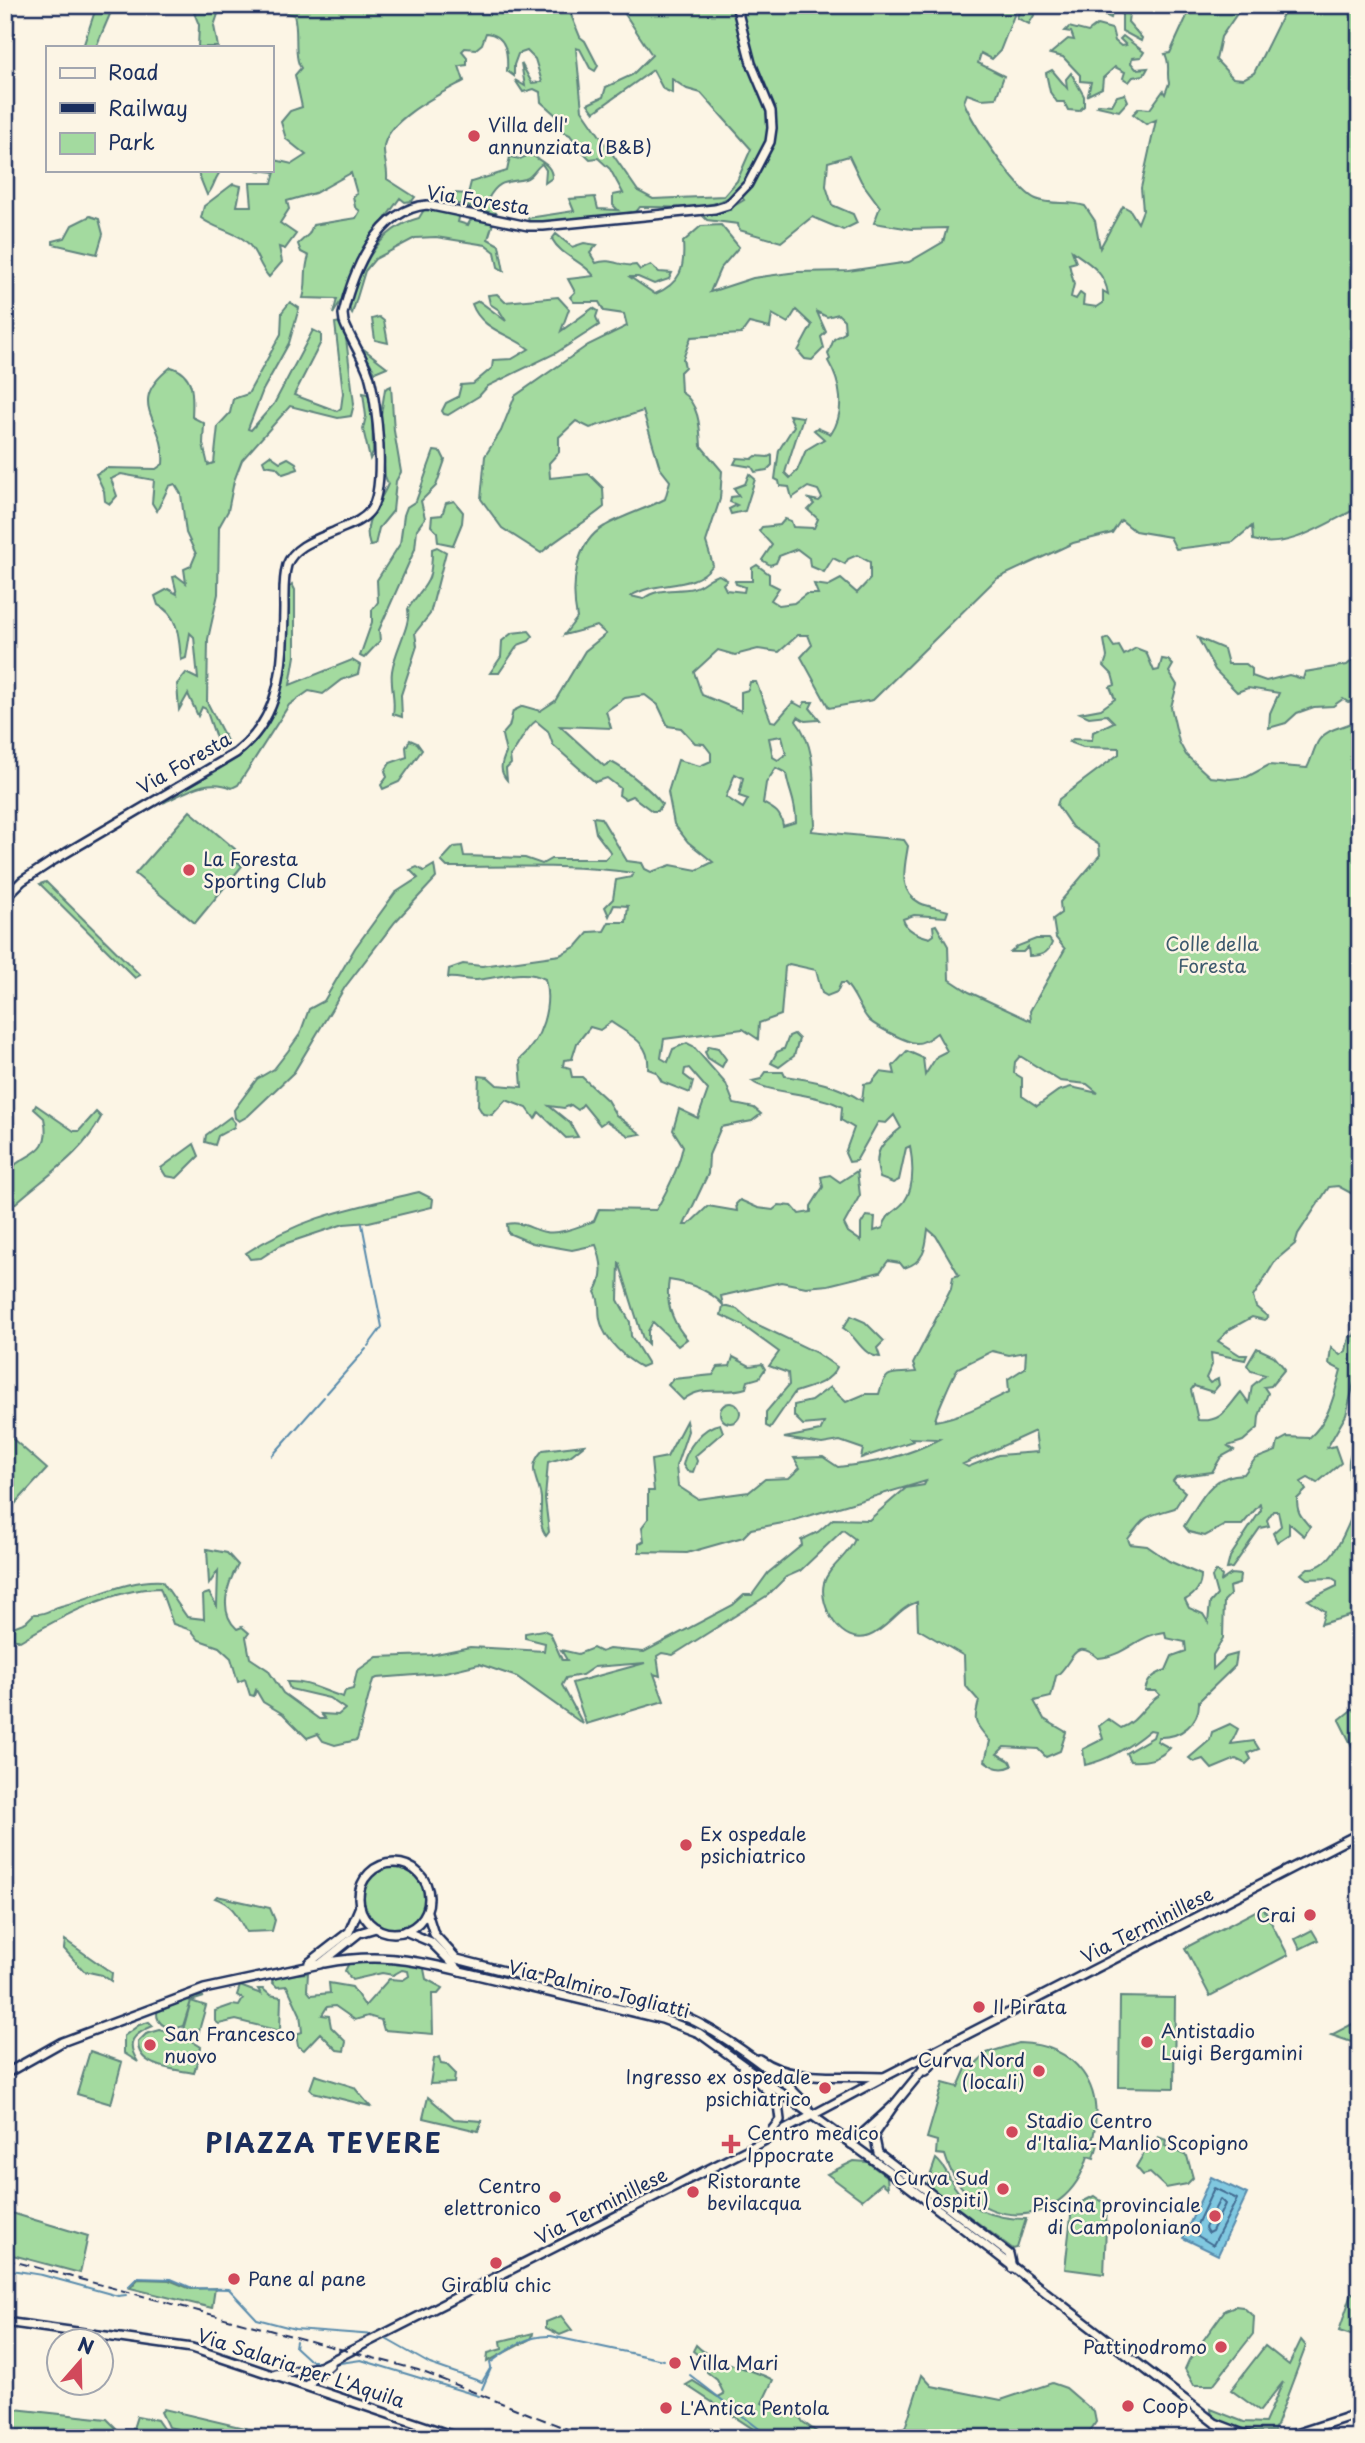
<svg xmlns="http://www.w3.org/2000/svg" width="1365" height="2443" font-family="'Playpen Sans',sans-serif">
<rect width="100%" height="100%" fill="#fcf5e5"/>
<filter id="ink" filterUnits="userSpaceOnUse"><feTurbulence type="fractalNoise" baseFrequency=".0143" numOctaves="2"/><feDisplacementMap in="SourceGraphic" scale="14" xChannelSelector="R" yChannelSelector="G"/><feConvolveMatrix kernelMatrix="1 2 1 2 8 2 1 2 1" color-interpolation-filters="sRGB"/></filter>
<g filter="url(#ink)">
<g fill="#a3da9f" stroke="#5f847e" stroke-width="2" fill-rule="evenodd">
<path d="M97,5H114L96,47H83Z"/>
<path d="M191,5H221L214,26L218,47H198L199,25Z"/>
<path d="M260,5H567L580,37L585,41L598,66L595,71L590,68L580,49L576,48L582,110L638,191L653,199L724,196L737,181L751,149L701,93L687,89L672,79V93L663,89L653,70L594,112L588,104L603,97L606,87L632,75L652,55L619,5H1018L1000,51L992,59L981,53L978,63L1004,76L996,98L981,99L967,94L964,102C973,124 1016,190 1036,199C1052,206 1070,200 1085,206L1095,221L1100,248L1123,206L1130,210L1138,223L1143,210L1141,188L1156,120L1146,124L1133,114L1139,108L1150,109L1163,91L1165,94L1169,83C1166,73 1171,64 1165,54L1170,53L1192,5H1243L1221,37L1216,60L1233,78L1243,79L1254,73L1284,12L1291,13L1295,5H1360V68L1356,78L1360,104V507C1328,522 1288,551 1253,540L1252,526L1233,542L1176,549L1170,537L1135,531L1121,520L1112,533L1073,543L996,579L873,700L829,708L801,657L812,645L808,635H798L779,652L758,649L735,655L718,650L694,672L702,695L741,711V692L748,690L750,682H756L771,721L776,722L793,702L802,707L805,702H813L810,708L820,720L805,721L798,717L796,721C819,750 812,788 815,824L811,831L904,840L908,846C905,866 897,891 920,903C928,907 940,908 948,911L946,917L914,915L903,919C906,931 919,935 930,938L934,935L933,926L936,925L948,946L949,979L969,992L1031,1021L1030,1011L1065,949L1056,938L1053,919L1061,913L1060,902L1100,855L1099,845L1072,827L1057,805L1059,799L1119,754V748L1083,747L1069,742L1073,739L1092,740L1093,732L1114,722L1107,715L1089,717L1080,713L1101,709L1115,699L1110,687L1115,685L1112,674L1104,666L1107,657L1104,640L1108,638L1114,647L1119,646L1124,655L1136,648L1146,652L1154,671L1159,670L1162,659L1168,660L1173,665L1169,672L1177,685L1171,707L1179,742L1186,755L1210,777L1230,779L1247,777L1269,765L1307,768C1312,759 1313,749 1319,740C1329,726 1348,728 1360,718V1198L1338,1186L1329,1187L1298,1234L1295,1244L1276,1260L1253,1297L1256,1307L1268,1317L1264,1320L1252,1317L1230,1329L1218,1341L1240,1355H1247L1245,1360L1211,1353L1212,1365L1206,1378L1210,1383L1218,1379L1219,1385L1213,1392L1194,1386L1191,1390L1198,1420C1222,1423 1227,1408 1241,1392L1249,1403L1252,1386L1265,1375L1251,1371L1247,1365L1257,1348L1274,1356L1285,1369L1271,1386L1264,1387L1268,1393L1259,1416L1258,1428L1243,1441L1228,1446L1234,1450L1221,1457L1212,1472L1176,1477L1173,1481L1185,1492L1175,1508C1146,1517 1147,1513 1128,1539L1130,1544L1147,1546L1169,1561L1201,1575C1201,1587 1196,1594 1185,1600L1189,1608L1203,1614L1208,1622L1210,1603L1217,1595L1212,1577L1216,1571L1222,1576L1221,1581L1231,1574L1240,1575L1239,1584L1229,1587L1230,1595L1224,1601L1223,1638L1213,1655V1669L1226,1657L1237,1654L1235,1666L1199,1701C1200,1723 1180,1738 1159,1737L1157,1741L1170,1748C1158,1760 1146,1762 1130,1761L1126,1753L1153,1737L1155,1731L1150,1730C1132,1745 1108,1760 1085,1765L1083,1749L1103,1739L1099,1726L1108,1719L1121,1728C1139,1721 1144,1704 1160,1695L1156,1691H1145C1147,1679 1155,1674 1166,1670L1172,1656L1186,1651L1185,1642L1166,1638L1165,1632C1139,1634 1124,1657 1098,1658C1072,1635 1072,1666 1056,1676L1051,1697L1034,1701L1044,1719L1066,1732L1060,1751L1046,1757L1038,1749L1004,1747L997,1754L1010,1761L1012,1766C1002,1771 993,1768 985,1761L990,1741C974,1722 973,1723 979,1701L965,1685L964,1656L918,1629L917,1602C898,1608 888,1629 869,1636C842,1647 818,1606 824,1583C829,1566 848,1557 855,1539L843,1530L800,1571L786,1577L768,1595L673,1655L662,1653L657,1656L660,1676L654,1674L664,1701L586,1724L572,1683L645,1663L594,1667L582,1675L566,1678L562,1685L583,1724L517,1677L479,1664L441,1673L377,1678L373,1680L357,1740L335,1745L323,1741L318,1734L307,1738L283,1714L263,1702L256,1690L254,1696L250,1695L245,1679L238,1682L231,1658L219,1647L199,1640L191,1630L173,1624L160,1588C112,1589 60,1617 20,1641L13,1638V1627L26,1622L34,1614C46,1615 50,1609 61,1606C94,1598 127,1579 162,1581L187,1617L204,1619L203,1595L209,1593L217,1606L218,1571L209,1584L207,1549L227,1553L238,1565C227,1584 218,1612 237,1629L242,1627L249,1633L246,1637L250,1658L268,1670L283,1693L319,1719H325L321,1714L338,1715L345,1709L329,1698L290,1689L287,1682C309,1681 322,1691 343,1697L345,1691L353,1689L357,1671L377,1657L431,1655L470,1647L544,1651L545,1643L525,1638V1633L543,1630L550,1633L562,1660H567L561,1650L578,1654L593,1648L601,1652L609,1649L644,1652L733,1605L744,1595H752L768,1573L802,1545L801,1540L818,1532L833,1519L869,1520L906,1488L924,1485L926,1481L788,1522L751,1529L743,1537L687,1553L639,1552V1544L644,1541L642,1527L648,1519V1491H654L651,1460L667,1457L686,1421L688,1431L676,1466L678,1486L698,1499L749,1492L765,1479L789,1478L800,1468L794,1458L823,1457L838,1467C875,1463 906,1457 939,1439L910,1438L913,1441L861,1458L863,1449L840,1441L822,1444L784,1438L820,1431L824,1423L803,1425L794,1416V1405L811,1401L830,1387L846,1402L865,1394H879C886,1367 893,1375 916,1372L913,1364L951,1289L953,1277L959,1275L936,1236L928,1229C926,1247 925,1262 904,1268L900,1263L888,1261L880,1272L828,1285L806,1287L781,1282L721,1296L723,1305C709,1289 689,1283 669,1280C665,1303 672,1322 687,1339L678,1346L653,1322L648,1331V1344L643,1339L619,1262L618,1300L630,1322L631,1336L648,1364L641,1367C626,1359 605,1340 601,1323C597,1311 602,1304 595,1292C605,1277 602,1261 596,1245L572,1250L532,1243L508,1233L507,1224C523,1221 530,1229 545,1232C560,1235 580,1226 594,1221L599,1209L656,1210C668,1189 678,1170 683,1146L673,1130L679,1109L698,1118L708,1090L689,1068L685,1069L684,1075L693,1082L690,1093L662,1082L656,1072L648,1069C651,1042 629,1035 611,1022L600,1030L590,1027L577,1043L572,1059L564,1060L563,1066L570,1068L572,1077H582L607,1100L616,1115L641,1134L629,1136L606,1121L600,1125L583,1104L578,1110L571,1105L564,1108L549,1106L570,1123L578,1137L566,1138L539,1112L535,1119L527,1108L506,1100L492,1115L483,1114L478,1106L479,1076L488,1077L497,1085L522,1087L520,1059C542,1040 552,1006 545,979C525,968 498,978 477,980C468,981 458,977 448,978L449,969L463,964L482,966L560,955L577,946L589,932L604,931L609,922H626L628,906L614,905L609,916L605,907L613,899L616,880L632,877L633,873C571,864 510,867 447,867L441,861L454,847L462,846L464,856L525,858L542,864L551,859H605L611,853L596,833L593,817L601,818L627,861L642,863L645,869L651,872L671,865L697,870L713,862L688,842L674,824L668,792L678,760L700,766L711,761V753L704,744L695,743L681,728L668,726L658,705L645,695L625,698L606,711L611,728L560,726L604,766L611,762C626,769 653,792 662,804L658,811H652L632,796L625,799L619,795L620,788L607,778L595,782L553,745L548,731L536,721C524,729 520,745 510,756L511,764L506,769L507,780C499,771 501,764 506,753L502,735L509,727L513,711L523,706L540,711L555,701L585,651L606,634L597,626L564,635L577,618C571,587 574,543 605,526C624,515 646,509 665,499L670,481L660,468L643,411L590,428L576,421L559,437V452L549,463L550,478L589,474L603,488L604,507C584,524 561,535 541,553L502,528L481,499L485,456L501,431L515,396L588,345L627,326L624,314L604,311L599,302H574L570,297L575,292L568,279L594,276C583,261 561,256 552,239L556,234L572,247L584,243L597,245L590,253L596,263C612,257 621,268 636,265L640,270L651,265L659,272L672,273L669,279L654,284L638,277H630L655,294C681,283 685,268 683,242L701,226L721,225L739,247L720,269L710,292L753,278L797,272L848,271L909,262L943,242L947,228L911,229L874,223L880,207L861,181L849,156L828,162L826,186L832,205L853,214L857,223L843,230L812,217L781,242L739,230L738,224L707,220L702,215L732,207L744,200L738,192C705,214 677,206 640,207L636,212L540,223L529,221L528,218L574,211L569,199L595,197L598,209L618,210L613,205V195L623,193L610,169L598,158L590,159L581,150L568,146L575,142L570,135L553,127L558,117L541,102L540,92L534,89L523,92L515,80L525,86L521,63L532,83L542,82L535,59L527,51L518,54L514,65V76L507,71C508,54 507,35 486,33L482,44L476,49L465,48L462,51L467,57V65L459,66L464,81C442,93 387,119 384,147C383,156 388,168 387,179L415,197L412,201L405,202L400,198L362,251L345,294L333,314L337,299L303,298C308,282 303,273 309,256L301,252L298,244L309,234L313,225L356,218L360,211L355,207L353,196L357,194L351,173L315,193L287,201L289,209L280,223L296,234L285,249L279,247L282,262L269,277C258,265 257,249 243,239C229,230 214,228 201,218L204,206L233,184L241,186L237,206H252L250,183H272L275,172L256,170H271V159L292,164L306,155L286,139L281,122L290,111L302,107L295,75L301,68C293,57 299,31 294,15ZM1072,251C1089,263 1105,272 1108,294L1103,291V303L1097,307L1083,305L1084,296L1080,293L1076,299L1071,297L1074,284L1069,264L1076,262ZM796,310L812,325L798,351L805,359L812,360L824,348L821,337L826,332L817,312L827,317L838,314L844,320L845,333L834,339L828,354L830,359L828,361C841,383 846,412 831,434L817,428L814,430L824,439L806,450L797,471L790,478L785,473L787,466L803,417L789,415L794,426L779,450L775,479L779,481L780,486L789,487L792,498L808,487L818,490L822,498L819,501L809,499L814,504L808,510L818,519L814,528L793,527L791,521L785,519L780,525L762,527L759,531L772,545L762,560L770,565L776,563L779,556L797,549L809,558L810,566L824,572L833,558L845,564L848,559L857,555L870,562V579L857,593L841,579L828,586L814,584L818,594H806L794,603L779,605L771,600L779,588L769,583V574L757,565L752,568V581H735L736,584L745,587L744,592L726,590L723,584L727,580L719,575C708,577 703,586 693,588C675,592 658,587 643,599L631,596C658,579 693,592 713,565L706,542L720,499L722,471L701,446C700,427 699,403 681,392L680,372L685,367L683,359L691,337L741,334L749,323L770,328L772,314L788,323ZM782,736L786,754L778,760L773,757L769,738ZM776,768L786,773C789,793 796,800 796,822L783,826C781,812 774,809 763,803L766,783ZM735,774L743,778L739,796L748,799L743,808L726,797ZM789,964L816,970L822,993L827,996L837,992L841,983H845C856,994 858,1007 868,1019C874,1026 910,1044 917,1043C925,1043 931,1037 937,1033L947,1051L937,1056L925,1075L923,1058L907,1051L893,1066L895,1074L880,1072L871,1083L864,1084L862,1101C839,1085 812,1080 785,1076L783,1072H766L761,1079L752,1081C765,1093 819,1093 842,1107L841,1120L854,1128L845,1153L849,1162L856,1161L878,1122L886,1123L894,1115L901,1128C881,1144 872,1152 880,1178L893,1183L899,1180L906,1148L910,1146C913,1163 915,1187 904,1202C896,1212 886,1213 883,1228L874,1231L875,1217L866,1216L861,1224V1241L848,1232L844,1224L860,1195L857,1171L840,1182L830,1175L821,1177L823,1187L811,1206V1212L799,1214L792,1206L779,1205L773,1210L758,1208L740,1200L736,1204L737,1211L708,1206L688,1225H684L708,1174L709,1155L721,1127L752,1121L761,1114L754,1108L734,1104L726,1084L693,1046L687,1043L673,1049L668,1062L661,1058L664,1039L743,1029L758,1039L759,1023L781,1015L785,967ZM1020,1056L1060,1081L1087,1084L1098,1093L1071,1087L1058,1091L1037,1106L1022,1096V1078L1014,1073L1015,1062ZM992,1351L1009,1355L1026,1352L1025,1368L1008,1379L1009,1392C985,1404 960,1417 935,1421C935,1416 954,1373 958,1368ZM1035,1431L1038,1452L998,1455L968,1467L963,1464Z"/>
<path d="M1028,5H1040L1029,24L1017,18L1018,14Z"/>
<path d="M1115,5L1111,18L1086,6V5Z"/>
<path d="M1122,5H1130L1128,22L1142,38L1141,41L1122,31Z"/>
<path d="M1097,25L1112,29L1115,41L1121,46L1126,45L1120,39L1123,36L1144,52L1141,57L1132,58L1131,63L1136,69L1148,68L1144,75L1133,77L1129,82L1123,78L1125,72L1115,67L1103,78L1102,88L1088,95L1091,82L1080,81V75L1063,57L1050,54L1068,39L1074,40L1071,32L1065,31L1069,27L1088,32Z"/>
<path d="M1052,70L1067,88L1066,79L1071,73L1084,96V106L1079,111L1068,110L1064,102H1057L1050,92L1046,73Z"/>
<path d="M1125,94L1128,101L1119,111L1097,106L1099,104L1112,105L1117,96Z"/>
<path d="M531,154C540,162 552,164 552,178L545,183L546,170L542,164C535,168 533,177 525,179C507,183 499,179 488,199L494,204L496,214L446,201L453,193L468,194L471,182L507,171L510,157L520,159Z"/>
<path d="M197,170H222C214,177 215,187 207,195Z"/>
<path d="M436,205L460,214L458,222L468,225L470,221L478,217L493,223L488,239L499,245L504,271L498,267L495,252L486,245L436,237L415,238L375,259L365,271L352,314L348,307C361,269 376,229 419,218L425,208Z"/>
<path d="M90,216L99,219L103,234L97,254L53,244V241L65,238L72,225Z"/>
<path d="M497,294L505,302L558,297L569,309L561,331L593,308L598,311L596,317L599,325L556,353L488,386L479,396L448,415L444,414L442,411L446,403L458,397L461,385L473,384L492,368L493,360L512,359L529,349C510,334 481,330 472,304L479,301L506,321L499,310L490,304L488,295Z"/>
<path d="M290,302L299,308L289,343L263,390L248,429L251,430L274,404L313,330L321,334V342L294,395L337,411L341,408L343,393L335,323L340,322L345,330L354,404L351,416L338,418L290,406L242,460L234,481L228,511L219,527L218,594L208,639L207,702L227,741L220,750L206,709L202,707L198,716L188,694L179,710L177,684L186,673L198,679L194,637L190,633L186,658L181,660C179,639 179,615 158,605L155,596L168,589L177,594L173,577L177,576L186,583L184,569L191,566L196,554L186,533L181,494L175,484L169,486L157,511L152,503L154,480L121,474L111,479L117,496L110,504L105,501L104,491L96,474L107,468L156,469L163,464C167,420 122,405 171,367C195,374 193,395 192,417L204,423L203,444L208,465L214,463L218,426L230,413L233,399L248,394L281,334L282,312Z"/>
<path d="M379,317L384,321L388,343L375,340L372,319Z"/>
<path d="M361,347L387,367L375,372Z"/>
<path d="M391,386L394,431L401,472L396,481L393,511L379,528L375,545L370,546C361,520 379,506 388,484L385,476L380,421L385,389Z"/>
<path d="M363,393L368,394L372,410L373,453L370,459L363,429L366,416Z"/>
<path d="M434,451L441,452L445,460L436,486L421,501L425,518L417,529L415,549L379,630L380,641L364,658L360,656L372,622V610L378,602L377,580L400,544L404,515L407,507L416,501Z"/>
<path d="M270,455L280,462L288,458L296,463L298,469L283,474L276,467L265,465L263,460Z"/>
<path d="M772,455V465L767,470L755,472L752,467L734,464L737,458L752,459L756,456L768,457Z"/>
<path d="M749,474L755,479L745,511L731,514L729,509L737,505L730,502L731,497L739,496L734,488L745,484Z"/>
<path d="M454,501L463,512L462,523L453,545L438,542L437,532L431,526L432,516L442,515L446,503Z"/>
<path d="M437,547L446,552L430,614L415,633L417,646L401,695L402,717L393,714C396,700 390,685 392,671C395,649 411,626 408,609C426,581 432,587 432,549Z"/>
<path d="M292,584L295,590V656L290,685L352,660L360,665L358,674L341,680L323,694L309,691L289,705L238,785L232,788C208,777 187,792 165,802L167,798C189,785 228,767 246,751C292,709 286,645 288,589Z"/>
<path d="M529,631L533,636L529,641L518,645L499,673H490L501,657L502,641L512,633Z"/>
<path d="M1198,638L1224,649L1228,664H1246L1252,669V676L1266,681L1289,675L1303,679L1305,672L1347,665L1360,654V701L1348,702L1343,699L1333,706L1314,707L1297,713L1286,723L1269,728L1270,713L1279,693L1248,688L1237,692L1215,670Z"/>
<path d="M410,740L417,743L422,750L399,782L383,789L381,785L387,777L385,771L390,763L407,757L406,747Z"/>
<path d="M190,811L235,849L231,855L242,866L195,923L135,874Z"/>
<path d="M434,865L436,878L395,922L345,987L294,1072L248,1116L239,1121L235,1118L234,1110L257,1079L274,1069L288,1051L300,1034L309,1009L324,1001L355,948L395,893L418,878L410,870L417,867L424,871Z"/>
<path d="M46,882L140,975L135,978L40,884Z"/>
<path d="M1036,939H1049L1052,943C1048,954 1040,956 1029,956L1028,947L1023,952H1011L1018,946Z"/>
<path d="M794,1034L799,1039L794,1056L779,1067L771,1063L777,1052L784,1049L789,1036Z"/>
<path d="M709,1046L718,1048L726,1059L722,1067L708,1058L705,1052Z"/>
<path d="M36,1105L74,1131H79L96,1112L101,1117C81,1158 37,1181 5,1213C5,1199 2,1181 11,1169C25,1152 53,1156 44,1118L34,1109Z"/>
<path d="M230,1117L235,1123L234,1127L218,1136L215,1145L205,1142L206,1135Z"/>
<path d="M194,1144L199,1156L177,1178L166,1176L161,1168Z"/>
<path d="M419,1192L433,1199L432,1207L369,1222L344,1224L281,1245L261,1258L250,1259L246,1253C305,1215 354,1208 419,1192Z"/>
<path d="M723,1306L737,1309L752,1322L815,1352L837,1367C830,1383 810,1387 795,1392L770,1428L766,1426V1412L789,1385L788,1373L769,1366L779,1352L742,1325L721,1315Z"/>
<path d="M1360,1313V1379L1354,1383L1346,1415L1327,1448L1335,1446L1341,1463L1317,1483L1308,1478L1301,1482L1306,1490L1297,1499C1297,1514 1301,1516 1310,1527L1304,1536L1289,1523V1534L1277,1542L1273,1533L1281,1526L1278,1511H1273L1267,1520L1269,1526L1260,1528L1232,1568L1227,1569L1230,1557L1261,1510L1260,1504L1242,1525H1225L1205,1536L1189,1532L1184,1526C1202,1499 1209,1475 1244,1474L1255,1459L1276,1451L1278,1442L1287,1437L1309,1438C1329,1421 1334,1395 1341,1370L1329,1364L1331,1347L1340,1355L1346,1351L1349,1337L1354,1336Z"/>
<path d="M851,1316L865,1322L884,1341L877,1348L880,1357C862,1356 857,1336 843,1328Z"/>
<path d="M733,1357L750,1366L762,1364L765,1369L759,1378L748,1381L746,1388C722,1396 704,1383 683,1400L668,1385L673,1379L713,1375L718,1367L730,1366Z"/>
<circle cx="730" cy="1413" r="10"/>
<path d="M720,1424L723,1432L695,1456L697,1461L693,1472L687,1471L683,1465C686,1449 702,1427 720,1424Z"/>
<path d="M5,1432L47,1469L5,1515Z"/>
<path d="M1360,1439V1476L1355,1490H1351C1349,1469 1344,1456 1360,1439Z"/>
<path d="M584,1445L570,1456L548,1462L545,1499L549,1532L546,1536C537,1522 542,1513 541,1498C539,1479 525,1469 543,1450Z"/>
<path d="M1360,1496V1550L1354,1563L1360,1578V1626L1355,1628L1356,1614L1321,1624L1325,1611L1308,1600L1337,1586V1581L1332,1578L1307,1579L1301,1574L1308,1568C1335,1570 1351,1517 1360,1496Z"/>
<path d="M1360,1703V1748L1354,1750L1339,1720Z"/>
<path d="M1230,1724L1238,1729L1231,1744L1254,1741L1259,1749L1248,1753L1251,1759L1246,1764L1236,1759L1212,1769L1203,1759L1194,1762L1189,1758L1210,1740L1212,1732Z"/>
<circle cx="394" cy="1898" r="32"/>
<path d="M217,1896L270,1908L275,1920L272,1931L246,1932C237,1915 234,1905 215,1898Z"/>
<path d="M1263,1907L1288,1955L1210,1996L1185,1948Z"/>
<path d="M1312,1930L1318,1940L1300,1949L1295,1939Z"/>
<path d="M65,1940L112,1973L111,1981L102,1975L84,1971L64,1949Z"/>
<path d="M370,1961L423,1964L426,1979L443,1988L438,1994H432L433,2034L384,2030L381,2020L368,2016L355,2020L335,2006L327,2007L322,2015L329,2016L331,2027L346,2042L344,2051L337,2050L320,2033L304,2050L298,2046L296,2034L302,2032L300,2014L287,1986L277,1987L272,1982L275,1976L308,1973L307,1990L311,1995L330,1993L329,1983L352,1987L365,2006L389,1979L403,1980L409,1976L408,1971L402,1970L393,1975L382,1973L352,1980L345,1971L349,1963Z"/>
<path d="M240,1986L261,1994L258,1989H263L270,1995L281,1997L280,2031L236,2020L219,2024L215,2021V2011L232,2005L239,2006L243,1999L237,1995Z"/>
<path d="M193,1997H204L191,2001L206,2006L198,2034L183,2030L191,2001L183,2026C171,2031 156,2026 157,2012Z"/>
<path d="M1120,1997L1175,1998L1174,2088L1119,2087Z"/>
<path d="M1360,2020L1357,2044L1331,2035Z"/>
<path d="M149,2022L153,2026C133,2034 125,2042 138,2062L124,2053V2036L139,2025Z"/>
<path d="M160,2030L182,2035L201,2047L194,2073C175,2069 137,2068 138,2042L146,2034Z"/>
<path d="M1019,2043C1077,2045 1106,2086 1092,2142L1098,2144L1094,2158L1088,2156C1066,2235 968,2233 945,2155L936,2154L937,2141L927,2138L943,2083L958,2087L968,2064L973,2066L987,2053Z"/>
<path d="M90,2051L122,2062L111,2104L77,2094Z"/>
<path d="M439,2057L441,2064L447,2065L455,2073L454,2083L430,2084L434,2059Z"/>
<path d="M315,2075L354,2087L370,2106L313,2092L310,2089Z"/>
<path d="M428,2097L454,2119L482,2121L478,2131L423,2118Z"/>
<path d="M1158,2137L1166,2140L1165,2146L1187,2156L1193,2178L1187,2184L1166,2188L1150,2173L1143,2175L1136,2167L1143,2155V2148L1150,2147Z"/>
<path d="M936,2159C945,2166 948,2176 954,2186C970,2211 997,2219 1026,2219L1017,2248L1013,2249L927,2185Z"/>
<path d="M854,2161L867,2162L887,2177L888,2188L882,2183L862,2200L827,2174Z"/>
<path d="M1094,2196L1107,2205L1104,2274L1065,2269L1072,2207Z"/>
<path d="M5,2211L88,2236L80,2273L5,2253Z"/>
<path d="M138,2279L169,2280L191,2289L215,2288L212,2308L130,2288Z"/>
<path d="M1352,2293L1360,2295V2338L1339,2331Z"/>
<path d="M1235,2306L1243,2307L1254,2317L1253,2334L1213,2385H1194L1185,2369L1189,2360L1225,2310Z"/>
<path d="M561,2316L572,2330L560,2335L546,2328V2322Z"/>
<path d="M533,2333L532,2338L487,2362L488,2353L502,2349L501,2341Z"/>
<path d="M1301,2340L1306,2346L1274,2431L1245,2432L1212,2417L1211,2409L1244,2422L1265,2423L1283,2382L1260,2411L1231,2390L1265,2346L1289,2365Z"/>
<path d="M696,2345C714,2364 750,2367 773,2380L762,2403L776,2410H795L803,2422L825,2438H756L751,2434L753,2429L686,2385L693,2381L718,2397L724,2394L717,2380L707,2372L708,2363L693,2351Z"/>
<path d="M922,2375L932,2386L1001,2400L1052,2383L1066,2388L1094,2412L1096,2422L1090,2431L1078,2438H878L905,2428Z"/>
<path d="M5,2408L107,2419L123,2435H131L137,2416L157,2420L164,2430L175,2433L177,2429L168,2427L161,2412L164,2409L257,2431L256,2438H5Z"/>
</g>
<path fill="#80c8e0" stroke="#588bac" stroke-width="2" d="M1211,2177L1247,2194L1218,2255L1183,2238Z"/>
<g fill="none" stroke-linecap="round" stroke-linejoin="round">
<g stroke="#436c92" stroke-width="2">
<path d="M1214,2188L1237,2199L1213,2245L1193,2233Z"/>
<path d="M1220,2199L1225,2204L1212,2231L1208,2233L1205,2228Z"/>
</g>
<g stroke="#588bac" stroke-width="2">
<path d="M362,1224L382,1327L368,1346"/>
<path d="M327,1393L366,1349"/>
<path d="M272,1456L324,1397"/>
<path d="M5,2269L42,2275L118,2296L126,2295"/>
<path d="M128,2287L137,2278L171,2279L192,2288L229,2289L257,2319L295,2329L375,2335"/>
<path d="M384,2338L430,2364L482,2382L491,2367L490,2363C510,2348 526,2335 551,2336L663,2360"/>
<path d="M296,2341L295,2347L308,2359L320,2363"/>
<path d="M333,2364L361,2360L479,2396"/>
<path d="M690,2375L771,2438"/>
<path d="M482,2389L491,2368"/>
</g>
<g stroke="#1b2f5e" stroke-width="12">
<g id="secondary">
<path d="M5,898L22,881L54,860L236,753C283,716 283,663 284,608C284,594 283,579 287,565C294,545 321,538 338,530C349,525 362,521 370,511C387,489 377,402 369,375C363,357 351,340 344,322L343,314C353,271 378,209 427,205L528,226H543L715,209L728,205L748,184L770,142L772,128L771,111L751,63L736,5"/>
<circle cx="394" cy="1898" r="35"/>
<path d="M427,1912L434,1934L457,1959L688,2018C719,2032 795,2083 810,2112"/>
<path d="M405,1931L431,1942L460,1971L662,2019L699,2033L890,2172L1215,2423L1254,2438"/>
<path d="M309,1963L349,1932L360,1906"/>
<path d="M324,1963C375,1953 410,1959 460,1971"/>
<path d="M759,2059C794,2084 842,2074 883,2077"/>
<path d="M743,2069L771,2094L778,2104L780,2120L766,2138"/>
<path d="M926,2071L945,2048"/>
<path d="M5,2074L62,2042L204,1989L320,1964L359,1933L376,1928"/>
<path d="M894,2105L874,2134L878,2153L1009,2254L1012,2268"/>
<path d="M851,2144L894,2105L925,2067L921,2058"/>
<path d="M5,2322L192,2348L460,2438"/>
<path d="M276,2374L319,2367L760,2143L884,2077L1360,1833"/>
<path d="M307,2385L330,2365"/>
<path d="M1283,2438L1360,2413"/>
</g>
</g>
<use href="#secondary" stroke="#fcf5e5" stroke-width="7"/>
<path stroke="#1b2f5e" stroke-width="2" stroke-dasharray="10 5" stroke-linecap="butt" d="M5,2259L418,2370L590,2438"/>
</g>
</g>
<g fill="#d1495b" stroke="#fcf5e5" stroke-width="2.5">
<circle cx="474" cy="136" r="7"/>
<circle cx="189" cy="870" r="7"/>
<circle cx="686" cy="1845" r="7"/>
<circle cx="1310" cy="1915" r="7"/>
<circle cx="979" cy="2007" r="7"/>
<circle cx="1147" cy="2042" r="7"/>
<circle cx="150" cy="2045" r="7"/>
<circle cx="1039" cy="2071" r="7"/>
<circle cx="825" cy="2088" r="7"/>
<circle cx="1012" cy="2132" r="7"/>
<path d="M727.5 2133.5h7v7h7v7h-7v7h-7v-7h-7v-7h7z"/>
<circle cx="1003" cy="2189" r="7"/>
<circle cx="693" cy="2192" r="7"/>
<circle cx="555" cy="2197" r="7"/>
<circle cx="1215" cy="2216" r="7"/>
<circle cx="496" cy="2263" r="7"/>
<circle cx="234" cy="2279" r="7"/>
<circle cx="1221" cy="2347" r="7"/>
<circle cx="675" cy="2363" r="7"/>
<circle cx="1128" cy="2406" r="7"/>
<circle cx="666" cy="2408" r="7"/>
</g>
<g text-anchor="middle" stroke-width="5" stroke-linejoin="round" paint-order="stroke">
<g font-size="19" fill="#1b2f5e" stroke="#fcf5e5" text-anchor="start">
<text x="488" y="132">Villa dell'<tspan x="488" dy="22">annunziata (B&amp;B)</tspan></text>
<text x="203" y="866">La Foresta<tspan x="203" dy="22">Sporting Club</tspan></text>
<text x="700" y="1841">Ex ospedale<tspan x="700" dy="22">psichiatrico</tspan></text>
<text x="1296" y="1922" text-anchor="end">Crai</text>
<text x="993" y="2014">Il Pirata</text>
<text x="1161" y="2038">Antistadio<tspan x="1161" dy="22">Luigi Bergamini</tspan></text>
<text x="164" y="2041">San Francesco<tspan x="164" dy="22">nuovo</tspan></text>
<text x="1025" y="2067" text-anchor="end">Curva Nord<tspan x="1025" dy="22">(locali)</tspan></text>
<text x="811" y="2084" text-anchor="end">Ingresso ex ospedale<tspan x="811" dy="22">psichiatrico</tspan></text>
<text x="1026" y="2128">Stadio Centro<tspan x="1026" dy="22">d'Italia-Manlio Scopigno</tspan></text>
<text x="747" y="2140">Centro medico<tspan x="747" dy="22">Ippocrate</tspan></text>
<text x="989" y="2185" text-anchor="end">Curva Sud<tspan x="989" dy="22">(ospiti)</tspan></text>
<text x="707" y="2188">Ristorante<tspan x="707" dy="22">bevilacqua</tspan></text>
<text x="541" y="2193" text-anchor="end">Centro<tspan x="541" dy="22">elettronico</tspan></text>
<text x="1201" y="2212" text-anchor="end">Piscina provinciale<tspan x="1201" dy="22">di Campoloniano</tspan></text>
<text x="248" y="2286">Pane al pane</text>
<text x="496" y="2292" text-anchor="middle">Girablu chic</text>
<text x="1207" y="2354" text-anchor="end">Pattinodromo</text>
<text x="689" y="2370">Villa Mari</text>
<text x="1142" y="2413">Coop</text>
<text x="680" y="2415">L'Antica Pentola</text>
</g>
<g font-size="19" fill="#1b2f5e" stroke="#fcf5e5">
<text transform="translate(478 200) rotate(9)" y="7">Via Foresta</text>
<text transform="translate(184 763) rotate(-30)" y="7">Via Foresta</text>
<text transform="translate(1147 1925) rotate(-27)" y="7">Via Terminillese</text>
<text transform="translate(599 1989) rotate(14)" y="7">Via Palmiro Togliatti</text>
<text transform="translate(601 2206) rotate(-27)" y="7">Via Terminillese</text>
<text transform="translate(301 2368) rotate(18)" y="7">Via Salaria per L'Aquila</text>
</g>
<g font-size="19" fill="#3d5a6e" stroke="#fcf5e5">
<text x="1212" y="951">Colle della<tspan x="1212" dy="22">Foresta</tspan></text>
</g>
<g font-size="26" font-weight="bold" letter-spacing="2" fill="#1b2f5e" stroke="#fcf5e5">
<text x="324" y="2153">PIAZZA TEVERE</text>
</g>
</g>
<rect width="1365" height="2443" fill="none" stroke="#fcf5e5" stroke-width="28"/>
<rect x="14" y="14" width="1337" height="2415" fill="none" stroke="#1b2f5e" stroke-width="2.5" filter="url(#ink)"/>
<rect x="46" y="46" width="228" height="126" fill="#fcf5e5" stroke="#a2a6af" stroke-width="2"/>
<rect x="60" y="68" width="35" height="10" fill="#fcf5e5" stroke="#a2a6af" stroke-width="2"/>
<text x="108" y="80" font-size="21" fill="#1b2f5e">Road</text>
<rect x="60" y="103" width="35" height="10" fill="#1b2f5e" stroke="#a2a6af" stroke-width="2"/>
<text x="108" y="116" font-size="21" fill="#1b2f5e">Railway</text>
<rect x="60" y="133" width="35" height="21" fill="#a3da9f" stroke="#a2a6af" stroke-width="2"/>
<text x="108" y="150" font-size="21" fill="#1b2f5e">Park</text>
<g transform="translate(80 2362) rotate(20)"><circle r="33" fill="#fcf5e5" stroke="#a2a6af" stroke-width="2"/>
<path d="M0-5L12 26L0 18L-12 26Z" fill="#d1495b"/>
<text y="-10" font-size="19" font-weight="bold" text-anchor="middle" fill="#1b2f5e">N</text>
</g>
</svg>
